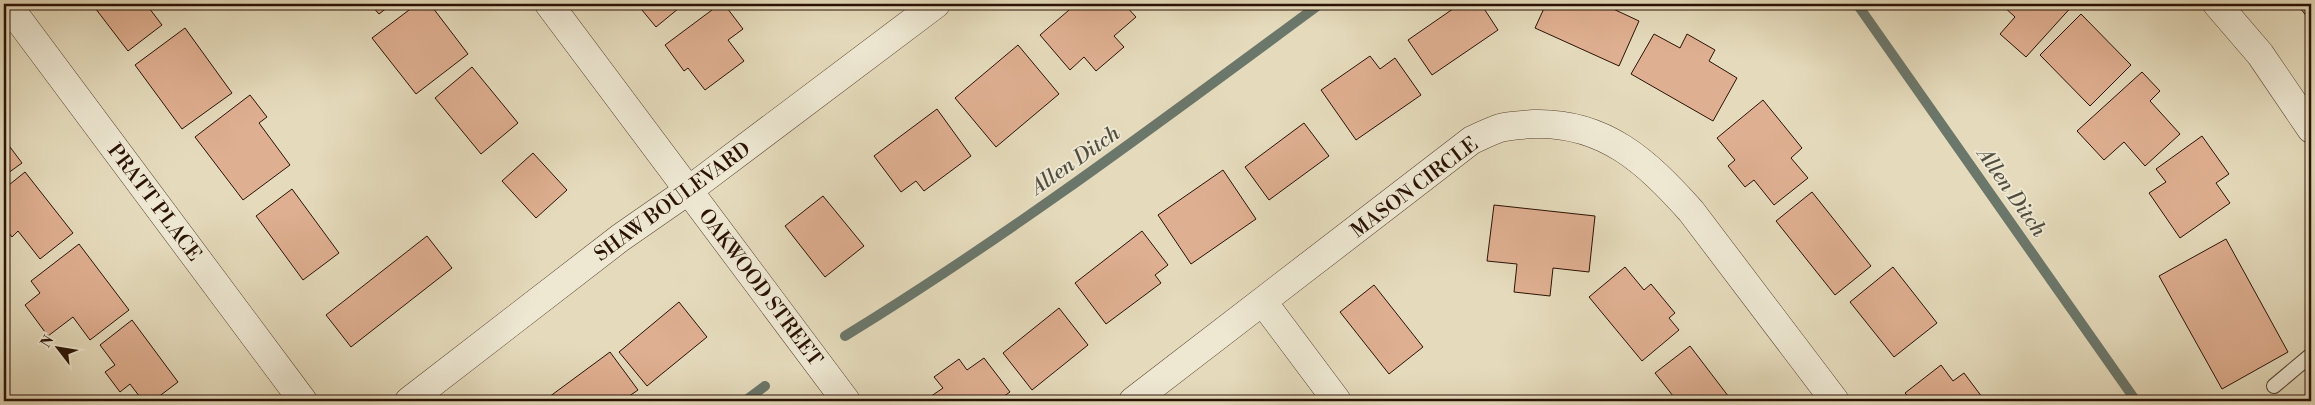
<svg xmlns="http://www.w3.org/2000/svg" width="2315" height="405" font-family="'Libre Bodoni',serif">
<rect width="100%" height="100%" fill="#e5dbbc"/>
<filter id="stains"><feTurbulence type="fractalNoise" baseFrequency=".004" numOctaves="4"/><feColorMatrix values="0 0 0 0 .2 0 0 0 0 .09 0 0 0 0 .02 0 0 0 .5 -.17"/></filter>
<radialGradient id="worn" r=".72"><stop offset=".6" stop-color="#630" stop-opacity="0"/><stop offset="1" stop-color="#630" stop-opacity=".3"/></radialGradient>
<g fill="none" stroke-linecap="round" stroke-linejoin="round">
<g stroke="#6b776b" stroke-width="10">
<path d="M1857,4L2136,401"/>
<path d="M845,336C1010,235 1164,119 1320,4"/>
<path d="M745,401L765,386"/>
</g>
</g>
<g fill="#dfaf91" stroke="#2a1204">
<path d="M92,4H146L162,25L128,51Z"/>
<path d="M370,4H392L379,14Z"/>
<path d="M417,4H430L468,54L416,94L372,38Z"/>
<path d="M637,4H684L656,27Z"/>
<path d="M720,4H724L743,29L728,40L744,61L705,90L688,68L684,71L665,45Z"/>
<path d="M1076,4H1124L1136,17L1114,36L1124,47L1096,71L1084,57L1070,70L1040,35Z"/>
<path d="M1460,4H1481L1498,30L1432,75L1408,40Z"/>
<path d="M1546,4H1610L1609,7L1639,21L1619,66L1535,28Z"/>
<path d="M2001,4H2074L2026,57L2000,34L2015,17Z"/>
<path d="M2297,4H2311V22Z"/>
<path d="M2081,14L2131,65L2090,106L2040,55Z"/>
<path d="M185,28L232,93L182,129L135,65Z"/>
<path d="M1654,34L1680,48L1687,34L1715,50L1709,61L1737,78L1713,121L1631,74Z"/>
<path d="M1018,45L1059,94L996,147L955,98Z"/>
<path d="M1370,56L1380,69L1395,58L1421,95L1356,140L1321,90Z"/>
<path d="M472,67L518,123L481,154L435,98Z"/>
<path d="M2142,72L2160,91L2150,101L2180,134L2145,166L2124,142L2104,160L2077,131Z"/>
<path d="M250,95L267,117L259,123L290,165L243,200L195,137Z"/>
<path d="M1763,100L1802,148L1791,158L1808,178L1774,205L1754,180L1745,187L1728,166L1735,160L1717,138Z"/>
<path d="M937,109L971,156L924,191L916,181L901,192L874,156Z"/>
<path d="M1304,123L1329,156L1269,200L1245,167Z"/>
<path d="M2202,136L2229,174L2216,183L2230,203L2180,238L2149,193L2166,182L2156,169Z"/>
<path d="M4,139L22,163L4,176Z"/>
<path d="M533,153L567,190L536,218L502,181Z"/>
<path d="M1223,170L1256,219L1191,264L1158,215Z"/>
<path d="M25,172L73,233L40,259L18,231L12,237L4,227V189Z"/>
<path d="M292,189L339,253L303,280L256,216Z"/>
<path d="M1812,192L1871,266L1835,295L1776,221Z"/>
<path d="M823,196L864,246L825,277L785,226Z"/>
<path d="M1494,205L1595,216L1589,272L1553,268L1550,296L1514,292L1517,264L1487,261Z"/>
<path d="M1142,231L1168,265L1155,275L1161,283L1106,324L1075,283Z"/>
<path d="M427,236L452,268L351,347L326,315Z"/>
<path d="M2226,239L2288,352L2222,389L2159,276Z"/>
<path d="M79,244L129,310L90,340L73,317L48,336L25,305L40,293L31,281Z"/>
<path d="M1625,267L1644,290L1651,284L1675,313L1669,318L1679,330L1642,361L1589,297Z"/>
<path d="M1893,267L1937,323L1894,357L1850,302Z"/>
<path d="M1374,285L1423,347L1389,374L1340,312Z"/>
<path d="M679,302L707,337L647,386L619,352Z"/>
<path d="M1059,308L1088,345L1032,390L1003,353Z"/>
<path d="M132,320L178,382L153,401H143L130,384L120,392L105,372L115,365L100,345Z"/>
<path d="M1690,346L1732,401H1677L1655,373Z"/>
<path d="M610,352L638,390L622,401H551L549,397Z"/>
<path d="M984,358L1010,392L997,401H924L943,388L934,377L959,359L967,370Z"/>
<path d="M1941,365L1953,381L1964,373L1985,401H1912L1905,393Z"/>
</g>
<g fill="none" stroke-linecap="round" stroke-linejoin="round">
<g stroke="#594432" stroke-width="16">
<path id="lane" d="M2274,386L2311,355"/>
</g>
<g stroke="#594432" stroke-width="29">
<g id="street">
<path d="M7,4L303,401"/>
<path d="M549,4L846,401"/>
<path d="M2217,4L2260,54L2311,129"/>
<path d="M1263,302L1337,401"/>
<path d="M409,401L620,238L689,190L936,4"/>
<path d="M1133,401L1472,140C1481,136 1491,131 1500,128C1511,125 1523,125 1534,124C1605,122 1647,162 1691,211L1835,401"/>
</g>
</g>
<use href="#lane" stroke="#eee8d3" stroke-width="14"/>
<use href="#street" stroke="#eee8d3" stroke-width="28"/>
</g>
<g text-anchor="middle" stroke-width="4" stroke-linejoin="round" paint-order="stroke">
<g font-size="20" fill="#2a1204" stroke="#eee8d3">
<text transform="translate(1414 187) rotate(-37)" y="7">MASON CIRCLE</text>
<text transform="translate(672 201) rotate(-36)" y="7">SHAW BOULEVARD</text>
<text transform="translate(155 202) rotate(53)" y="7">PRATT PLACE</text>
<text transform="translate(761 287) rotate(53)" y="7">OAKWOOD STREET</text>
</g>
<g font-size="21" font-style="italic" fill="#504d40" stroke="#eee8d3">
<text transform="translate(1075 160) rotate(-35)" y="7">Allen Ditch</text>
<text transform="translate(2012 192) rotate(55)" y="7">Allen Ditch</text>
</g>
</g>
<rect width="2315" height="405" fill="none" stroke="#e5dbbc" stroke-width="20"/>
<rect x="5" y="5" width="2305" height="395" fill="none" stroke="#2a1204" stroke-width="2.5"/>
<rect x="10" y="10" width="2295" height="385" fill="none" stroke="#2a1204"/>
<g transform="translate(58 348) rotate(301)" stroke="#eee8d3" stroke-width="4" paint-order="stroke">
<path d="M0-4L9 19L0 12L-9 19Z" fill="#2a1204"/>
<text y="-8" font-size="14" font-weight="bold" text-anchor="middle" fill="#2a1204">N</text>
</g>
<rect width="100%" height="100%" filter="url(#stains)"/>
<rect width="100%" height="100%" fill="url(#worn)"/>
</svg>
